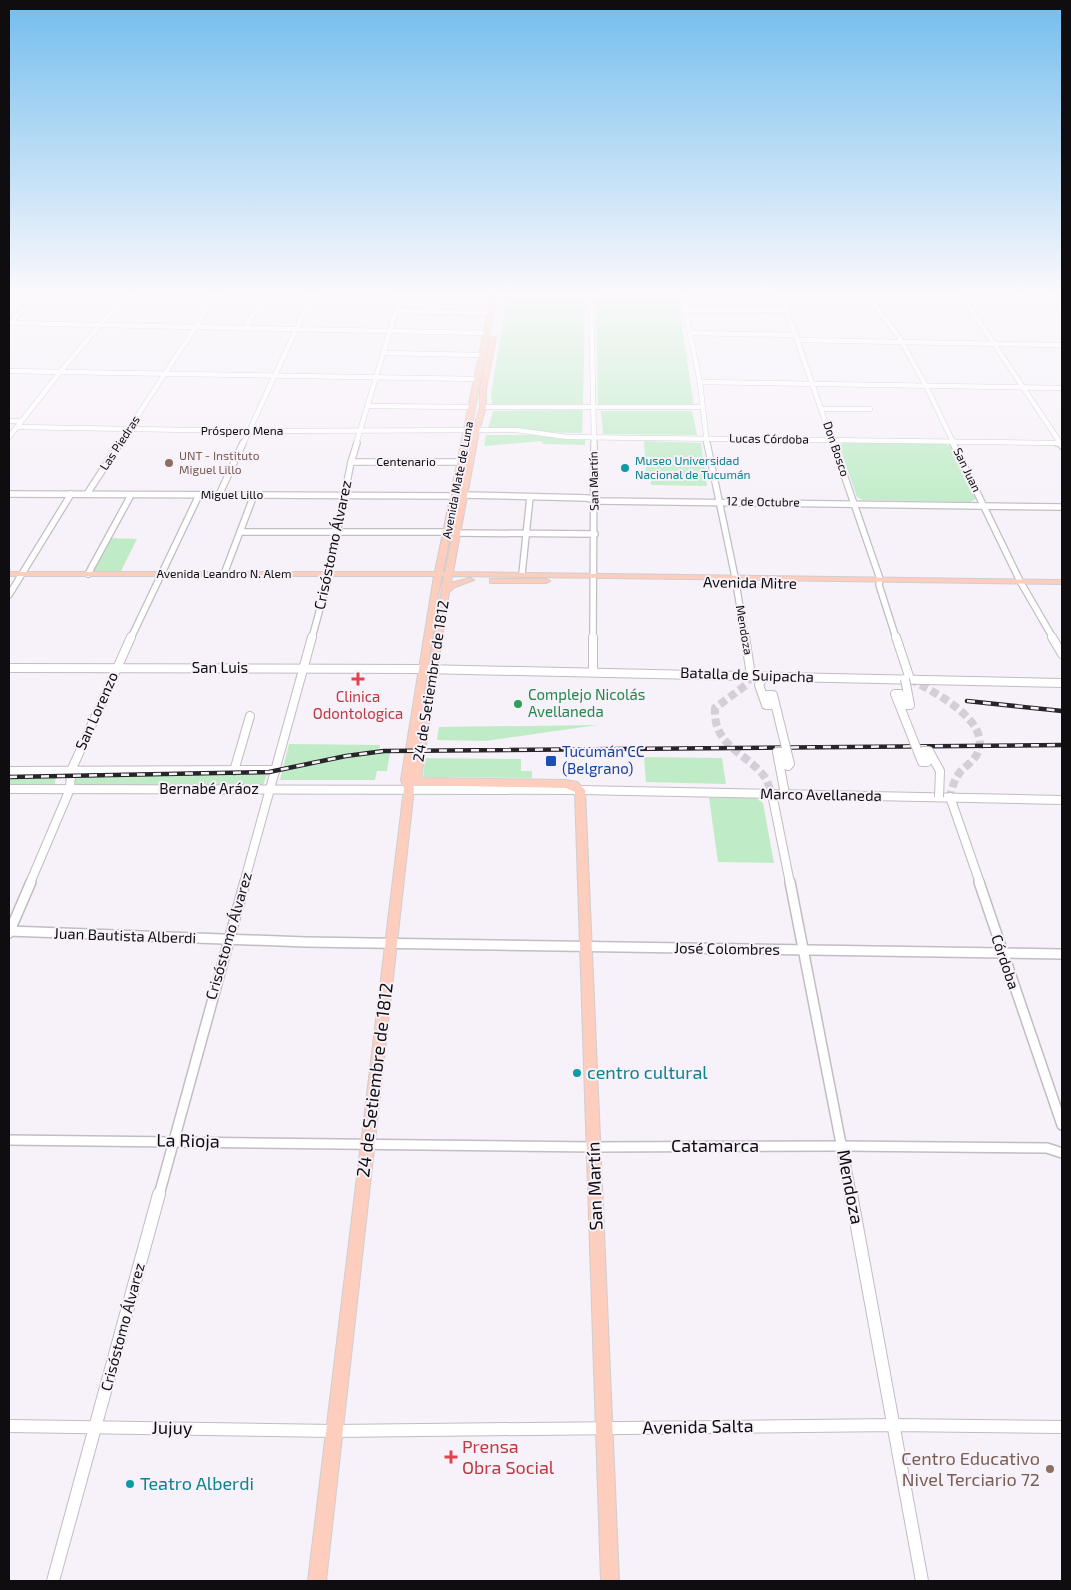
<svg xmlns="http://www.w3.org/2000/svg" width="1071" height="1590" font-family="'Exo 2',sans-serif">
<rect width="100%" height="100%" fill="#f7f1f9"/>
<g fill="#bfecc7">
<path d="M507,296L585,299L583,404H492L491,394Z"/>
<path d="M596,299L678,300L694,406L598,405Z"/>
<path d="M583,410L582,433C551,433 520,429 488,429L493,411Z"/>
<path d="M601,411H692L697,435L603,434Z"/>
<path d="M486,435H538L560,439H585V445L543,444L541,441L484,446Z"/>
<path d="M644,441L701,443L707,486L651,485V479L646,478Z"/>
<path d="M843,443L945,444L950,446L976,499L970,502L863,500L857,497L839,445Z"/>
<path d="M109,538L137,539L121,571H92Z"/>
<path d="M598,725L486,741L437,740L439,727Z"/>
<path d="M289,744L380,745L379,753H390L387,771H377L375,780H280Z"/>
<path d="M644,757L722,758L726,784L646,782Z"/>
<path d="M425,758L521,759V771H532V778L423,777Z"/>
<path d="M9,774H56L55,784H9Z"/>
<path d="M267,774L263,785L66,786V777Z"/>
<path d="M709,798H756L763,803L774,863L718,862Z"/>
</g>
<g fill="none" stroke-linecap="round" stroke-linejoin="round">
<g stroke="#d4cfd6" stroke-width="8" stroke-dasharray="8 4" stroke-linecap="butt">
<path d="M751,675L746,685L715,708C713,746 744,751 764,776C768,781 769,788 772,794"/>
<path d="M910,679C932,691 991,720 978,752C975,760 966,766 960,772C954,780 952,788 950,797"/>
</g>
<g stroke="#c2bcc4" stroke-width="5.5">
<g id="minor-far4">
<path d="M299,291L682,298"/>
<path d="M591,291L594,444"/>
<path d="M681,291L700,382L707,444"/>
<path d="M780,291L833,444"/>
<path d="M864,291L899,337L926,386L954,444"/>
<path d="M1048,291L1062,308"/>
<path d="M782,294L955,295L971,299L1062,300"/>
<path d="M962,296L1061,444"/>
<path d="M685,310H787"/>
<path d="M396,311L490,313"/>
<path d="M10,323L486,333"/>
<path d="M9,324L41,291"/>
<path d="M245,329L267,291"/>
<path d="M691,333L797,335"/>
<path d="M798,340L1062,345"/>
<path d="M383,353L482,355"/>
<path d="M9,371L478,379"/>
<path d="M700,382L1062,388"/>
<path d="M367,406L472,407"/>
<path d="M483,407H701"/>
<path d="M822,409H870"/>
<path d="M9,421H21"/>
<path d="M16,427L249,431L516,430L567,437L1062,443"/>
<path d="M9,437L60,372L129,291"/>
<path d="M119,444L219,291"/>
<path d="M243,444L314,291"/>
<path d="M356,444L402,291"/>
</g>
</g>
<g stroke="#c2bcc4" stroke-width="8">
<g id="minor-far3">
<path d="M707,443L735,577L745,638"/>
<path d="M833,443L880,579L879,585L896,638"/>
<path d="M953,443L1020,581L1053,638"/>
<path d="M1057,443H1062"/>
<path d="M1060,443L1062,446"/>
<path d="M351,462H462"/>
<path d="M9,494L455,496"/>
<path d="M87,494L120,443"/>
<path d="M219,495L243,443"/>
<path d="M464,495L587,498L600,501L1062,507"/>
<path d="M240,532H447"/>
<path d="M456,533L595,534"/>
<path d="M88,574L131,495"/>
<path d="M224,574L254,495"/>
<path d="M522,574L530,497"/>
<path d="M9,595L71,494"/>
<path d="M131,638L199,495"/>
<path d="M312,638L328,579L351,462L357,443"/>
<path d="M593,638L594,443"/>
</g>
</g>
<g stroke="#c2bcc4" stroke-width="10">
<g id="minor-far2">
<path d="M745,637L751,675"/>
<path d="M896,637L910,679"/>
<path d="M1052,637L1062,654"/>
<path d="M9,668L423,669L1062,683"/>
<path d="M593,671V637"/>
<path d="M9,771L276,770"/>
<path d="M234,771L250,716"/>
<path d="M9,789L580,790L1062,800"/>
<path d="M772,794L790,883"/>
<path d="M950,797L980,883"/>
<path d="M30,883L70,789L71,771L131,637"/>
<path d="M244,883L312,637"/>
</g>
</g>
<g stroke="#c2bcc4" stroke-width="12">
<g id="minor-far1">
<path d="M790,882L851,1195"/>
<path d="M979,882L1062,1125"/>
<path d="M9,931L306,942L1062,954"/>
<path d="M9,933L31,882"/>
<path d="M9,1140L594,1147L842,1146L1047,1148L1062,1153"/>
<path d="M159,1195L245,882"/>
</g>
</g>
<g stroke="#c2bcc4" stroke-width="14">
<g id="minor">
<path d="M851,1194L922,1581"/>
<path d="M9,1426L334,1431L894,1425L1062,1427"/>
<path d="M53,1581L159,1194"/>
</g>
</g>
<g stroke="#cfcfcf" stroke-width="2">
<g id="major">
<path d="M492,291H498L443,572H445L473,431L480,407V389L490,338L493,336L496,338L486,389V407L479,431L453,572L1062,580V584L452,576L451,583L470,578L474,580L455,587L449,592L421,778L566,780L577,782L585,790L619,1581H601L575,792L566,788L413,785L414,789L326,1581H308L404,789L401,780L434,576H9V572H435ZM442,576H444L417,742L439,591Z"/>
<path d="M490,579H546L550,581L546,583H490Z"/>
</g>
</g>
<use href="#minor-far4" stroke="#fff" stroke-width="4.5"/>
<use href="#minor-far3" stroke="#fff" stroke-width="5.5"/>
<use href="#minor-far2" stroke="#fff" stroke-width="8"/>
<use href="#minor-far1" stroke="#fff" stroke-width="9"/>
<use href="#minor" stroke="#fff" stroke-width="12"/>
<use href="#major" fill="#fdcdbe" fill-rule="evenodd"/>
<g stroke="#282529" stroke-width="4.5">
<g id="rail">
<path d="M967,701L1062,711"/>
<path d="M9,777L269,772L346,756L384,751L1062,745"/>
</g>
</g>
<use href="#rail" stroke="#f7f1f9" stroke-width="2.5" stroke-dasharray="8" stroke-linecap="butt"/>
<g stroke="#c2bcc4" stroke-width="10" stroke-linecap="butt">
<g id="minor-bridge">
<path d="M764,676L759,685L766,705H770L768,695H773L790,764L788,766L785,765L782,752H777L785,794"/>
<path d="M905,679L910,705H905L900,694H895L922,762H927L923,751H929L940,771L939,797"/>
</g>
</g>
<use href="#minor-bridge" stroke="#fff" stroke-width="8"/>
</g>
<linearGradient id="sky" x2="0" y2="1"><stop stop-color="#73bdee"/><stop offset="0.57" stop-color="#fbf9fc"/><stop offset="1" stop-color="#fbf9fc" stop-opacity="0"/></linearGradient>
<rect width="1071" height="514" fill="url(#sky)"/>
<g fill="#8d6e63" stroke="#f7f1f9" stroke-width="2">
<circle cx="169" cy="463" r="5"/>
<circle cx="1050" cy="1469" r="5"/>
</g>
<g fill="#0f9aa8" stroke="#f7f1f9" stroke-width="2">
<circle cx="625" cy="468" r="5"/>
<circle cx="577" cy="1073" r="5"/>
<circle cx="130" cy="1484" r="5"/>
</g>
<g fill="#e0444e" stroke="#f7f1f9" stroke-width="2">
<path d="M355.5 671.5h5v5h5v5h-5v5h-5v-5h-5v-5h5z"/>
<path d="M448.5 1449.5h5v5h5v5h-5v5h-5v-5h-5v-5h5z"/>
</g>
<circle fill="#2e9e5b" stroke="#f7f1f9" stroke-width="2" cx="518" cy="704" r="5"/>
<rect fill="#1a4fb4" stroke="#f7f1f9" stroke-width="2" x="545" y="755" width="12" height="12" rx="2.5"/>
<g text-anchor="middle" stroke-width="4" stroke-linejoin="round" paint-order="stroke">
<g font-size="12" fill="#0f0d10" stroke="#f7f1f9">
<text x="242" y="435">Próspero Mena</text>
<text transform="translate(769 439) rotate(1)" y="4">Lucas Córdoba</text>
<text transform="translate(120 443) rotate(-57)" y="4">Las Piedras</text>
<text transform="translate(836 449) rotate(71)" y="4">Don Bosco</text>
<text x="406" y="466">Centenario</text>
<text transform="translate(967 470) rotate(64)" y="4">San Juan</text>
<text transform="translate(458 480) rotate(-79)" y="4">Avenida Mate de Luna</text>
<text transform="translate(594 481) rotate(-91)" y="4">San Martín</text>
<text x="232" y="499">Miguel Lillo</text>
<text transform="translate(763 502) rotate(1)" y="4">12 de Octubre</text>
<text x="224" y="578">Avenida Leandro N. Alem</text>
<text transform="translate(744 630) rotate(80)" y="4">Mendoza</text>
</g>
<g font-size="12" fill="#785e54" stroke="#f7f1f9" text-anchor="start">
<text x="179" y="460">UNT - Instituto<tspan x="179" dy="14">Miguel Lillo</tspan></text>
</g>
<g font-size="12" fill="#0d838f" stroke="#f7f1f9" text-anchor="start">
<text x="635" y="465">Museo Universidad<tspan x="635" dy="14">Nacional de Tucumán</tspan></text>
</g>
<g font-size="15" fill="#0f0d10" stroke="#f7f1f9">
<text transform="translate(333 545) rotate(-78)" y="5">Crisóstomo Álvarez</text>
<text transform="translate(750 583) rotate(1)" y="5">Avenida Mitre</text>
<text x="220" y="673">San Luis</text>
<text transform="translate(747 675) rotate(2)" y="5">Batalla de Suipacha</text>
<text transform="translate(431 681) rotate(-81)" y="5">24 de Setiembre de 1812</text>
<text transform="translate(97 711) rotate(-66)" y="5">San Lorenzo</text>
<text x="209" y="794">Bernabé Aráoz</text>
<text transform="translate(821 795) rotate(1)" y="5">Marco Avellaneda</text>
<text transform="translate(125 936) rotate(2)" y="5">Juan Bautista Alberdi</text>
<text transform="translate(229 936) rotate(-74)" y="5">Crisóstomo Álvarez</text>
<text transform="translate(727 949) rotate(1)" y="5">José Colombres</text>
<text transform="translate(1005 962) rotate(71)" y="5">Córdoba</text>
<text transform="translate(123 1327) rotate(-75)" y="5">Crisóstomo Álvarez</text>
</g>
<g font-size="15" fill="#27864d" stroke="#f7f1f9" text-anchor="start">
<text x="528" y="700">Complejo Nicolás<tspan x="528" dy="17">Avellaneda</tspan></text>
</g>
<g font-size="15" fill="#be3a42" stroke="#f7f1f9">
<text x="358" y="702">Clinica<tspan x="358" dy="17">Odontologica</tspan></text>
</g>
<g font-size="15" fill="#164399" stroke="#f7f1f9" text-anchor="start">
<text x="562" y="757">Tucumán CC<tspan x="562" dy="17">(Belgrano)</tspan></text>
</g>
<g font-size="18" fill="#0d838f" stroke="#f7f1f9" text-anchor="start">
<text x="587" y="1079">centro cultural</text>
<text x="140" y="1490">Teatro Alberdi</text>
</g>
<g font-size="18" fill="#0f0d10" stroke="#f7f1f9">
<text transform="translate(375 1080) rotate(-83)" y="6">24 de Setiembre de 1812</text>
<text transform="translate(188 1141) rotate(1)" y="6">La Rioja</text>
<text x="715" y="1152">Catamarca</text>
<text transform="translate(595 1186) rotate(-92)" y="6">San Martín</text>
<text transform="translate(850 1187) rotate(79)" y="6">Mendoza</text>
<text transform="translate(698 1427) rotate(-1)" y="6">Avenida Salta</text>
<text transform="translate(172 1428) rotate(1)" y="6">Jujuy</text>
</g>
<g font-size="18" fill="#be3a42" stroke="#f7f1f9" text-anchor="start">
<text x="462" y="1453">Prensa<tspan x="462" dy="21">Obra Social</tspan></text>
</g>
<g font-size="18" fill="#785e54" stroke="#f7f1f9" text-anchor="end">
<text x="1040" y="1465">Centro Educativo<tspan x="1040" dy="21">Nivel Terciario 72</tspan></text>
</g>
</g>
<rect width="1071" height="1590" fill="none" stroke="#0f0d10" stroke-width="20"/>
</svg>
